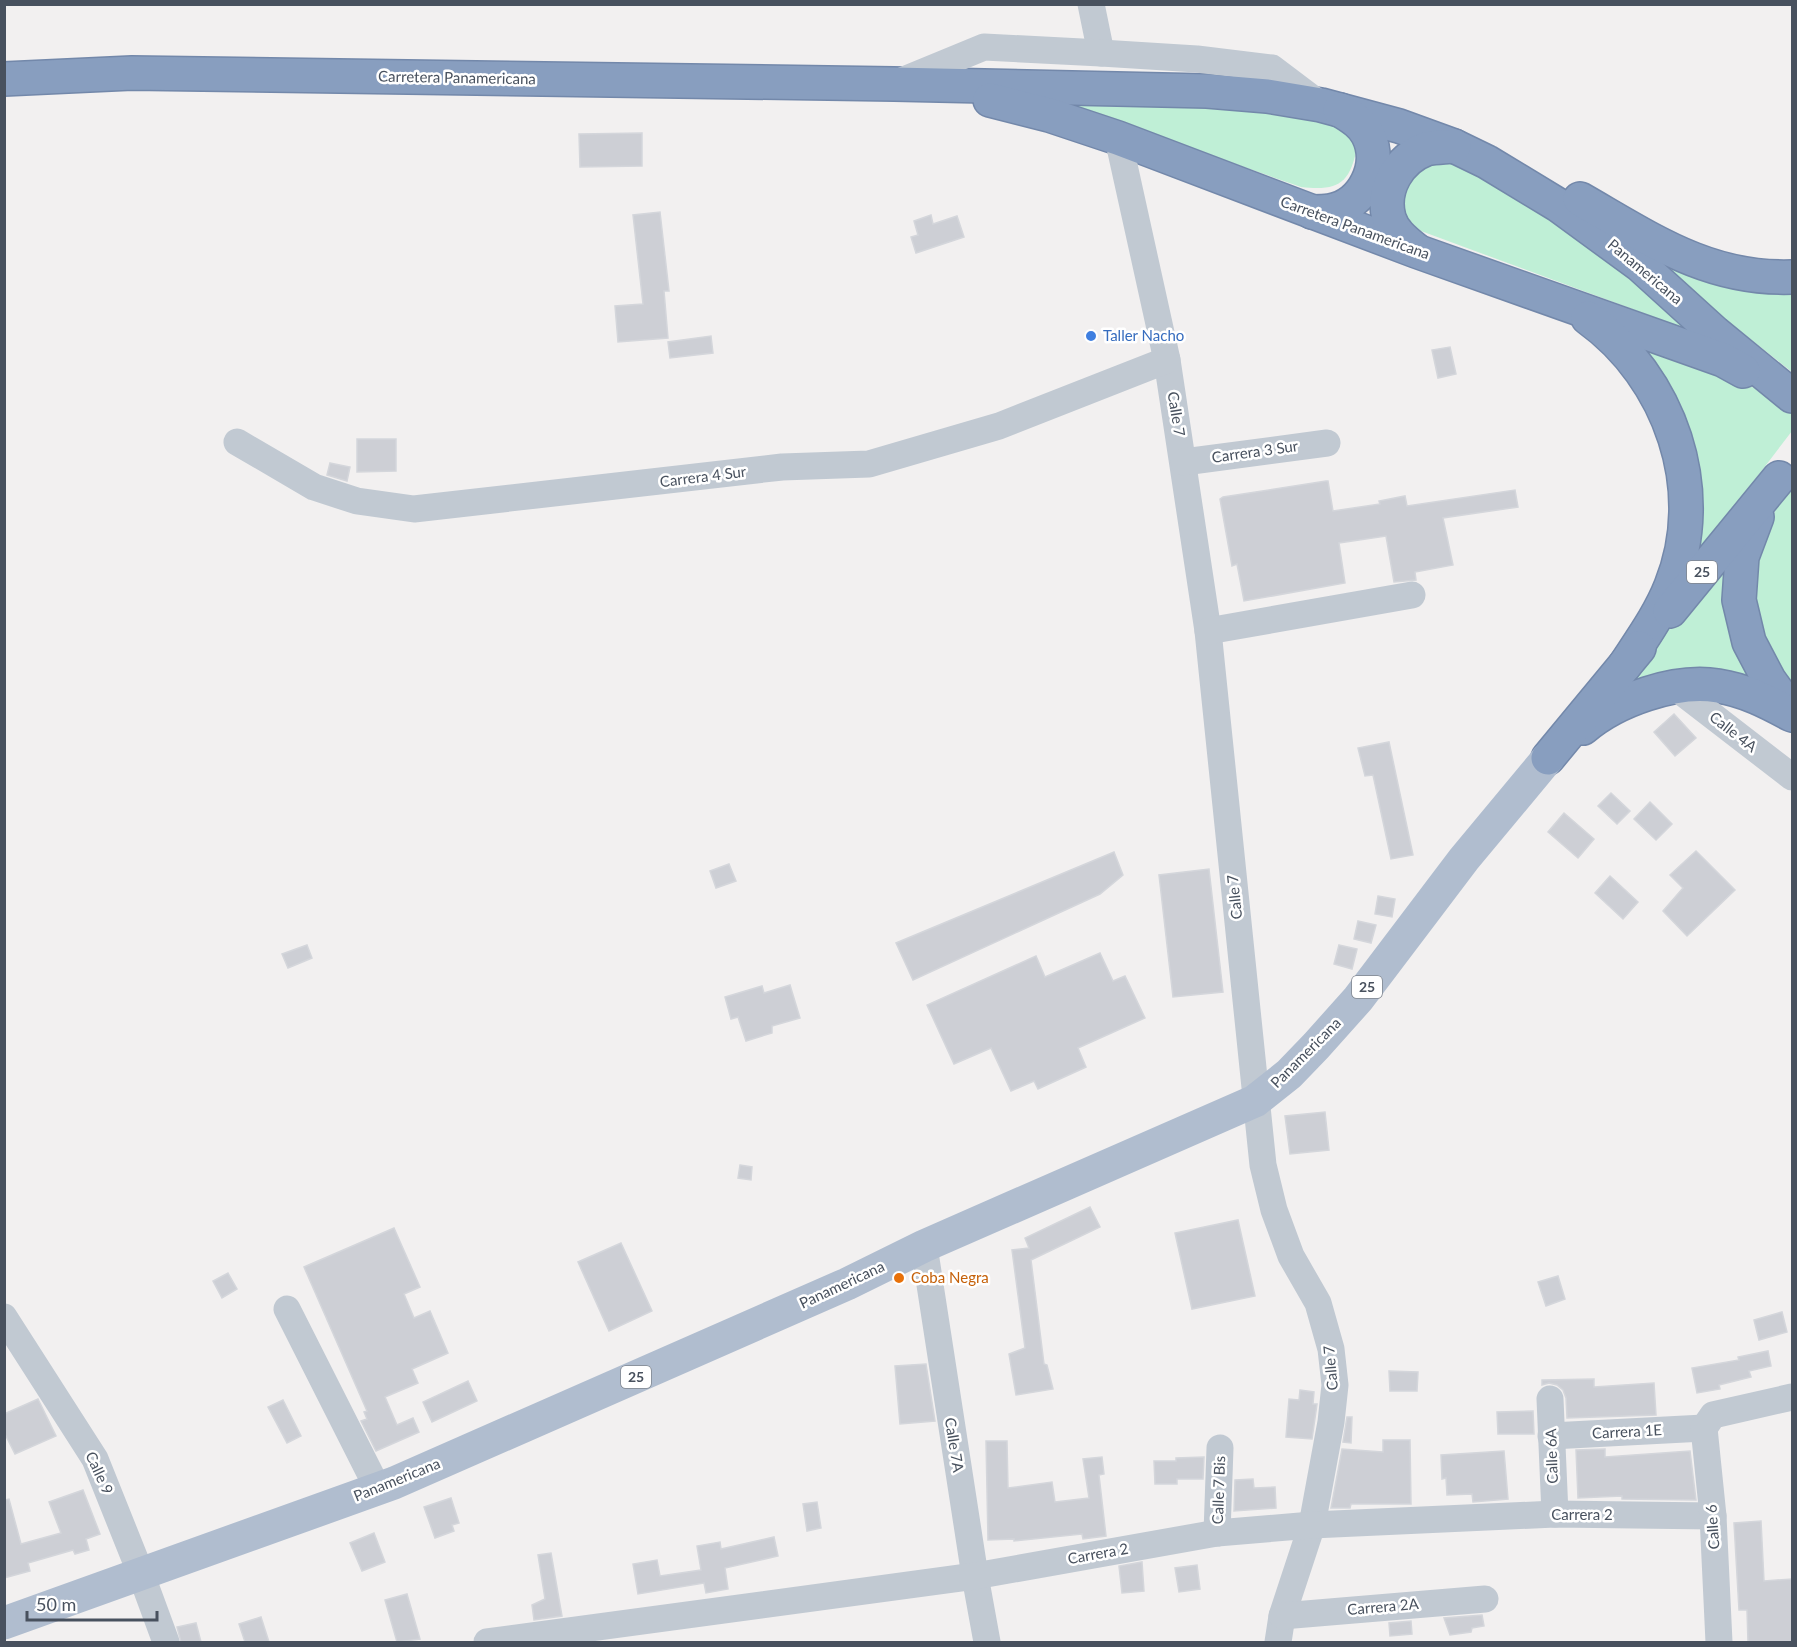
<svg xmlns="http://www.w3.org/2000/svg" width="1797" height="1647" font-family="Lato,sans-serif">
<rect width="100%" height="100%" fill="#f2f0f0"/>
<g fill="#bfefd6">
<path d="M1038,95L1200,97L1340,119L1357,147C1350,184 1338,191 1301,187Z"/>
<path d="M1457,157L1585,239L1705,336L1421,231L1408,220L1401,208L1412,169Z"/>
<path d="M1617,234L1792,286V372Z"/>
<path d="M1612,326C1674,351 1735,375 1792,409V431L1667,595L1696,490Z"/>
<path d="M1792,489V682L1785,678L1764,651L1752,590L1756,562L1765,533L1777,507Z"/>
<path d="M1746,536L1740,656L1747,674L1760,692L1682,670L1659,673L1640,682L1603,708Z"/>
</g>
<g fill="#cdcfd5" stroke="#d4d6db" stroke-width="1.5">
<path d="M642,133V166L580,167L579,134Z"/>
<path d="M660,212L669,291H664L668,338L618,342L615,306L643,304L633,215Z"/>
<path d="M931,215L933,224L957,216L964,237L916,253L911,237L918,235L914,221Z"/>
<path d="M711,336L713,353L670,358L668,342Z"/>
<path d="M1450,347L1456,374L1438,378L1432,350Z"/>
<path d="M357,439H396V471L357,472Z"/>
<path d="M330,463L350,467L347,481L327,475Z"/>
<path d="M1326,481H1328L1333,511L1380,504L1379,501L1405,496L1407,506L1515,490L1518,507L1443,518L1453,565L1415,572L1416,580L1394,582L1386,536L1339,543L1345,583L1244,601L1237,564L1232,566L1220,499L1223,497Z"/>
<path d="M1674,714L1696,738L1675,756L1654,732Z"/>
<path d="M1389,742L1413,855L1391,859L1373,775L1365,776L1358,748Z"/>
<path d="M1611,793L1630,811L1617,824L1598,806Z"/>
<path d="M1650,802L1672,824L1656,840L1634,819Z"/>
<path d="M1564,813L1594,839L1578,858L1548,832Z"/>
<path d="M1696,851L1735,890L1687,936L1663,911L1683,888L1670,875Z"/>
<path d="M1114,852L1123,875L1100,894L913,980L896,943Z"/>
<path d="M729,864L736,881L716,888L710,871Z"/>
<path d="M1209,869L1223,992L1173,997L1159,875Z"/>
<path d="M1610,876L1638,902L1623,919L1595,893Z"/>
<path d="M1378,896L1395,899L1392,917L1375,914Z"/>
<path d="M1358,921L1376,925L1371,943L1354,939Z"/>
<path d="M307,945L312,958L288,968L282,954Z"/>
<path d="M1339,945L1357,949L1352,969L1334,964Z"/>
<path d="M1100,953L1113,981L1125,976L1145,1018L1078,1048L1086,1067L1038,1089L1034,1081L1011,1091L991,1048L954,1064L927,1005L1036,956L1045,977Z"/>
<path d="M790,985L800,1018L772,1026V1033L746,1041L738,1017L731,1019L725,997L762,986L764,993Z"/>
<path d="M1325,1112L1329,1150L1290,1154L1285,1116Z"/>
<path d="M740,1165L752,1167L751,1180L738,1178Z"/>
<path d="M1090,1207L1100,1227L1031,1260L1044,1364L1047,1365L1053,1389L1016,1395L1009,1354L1025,1348L1012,1250L1029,1248L1025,1238Z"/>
<path d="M1238,1220L1255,1296L1192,1309L1175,1233Z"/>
<path d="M394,1228L420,1287L404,1294L414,1318L430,1311L448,1353L412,1369L418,1383L385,1397L397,1425L413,1418L419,1432L376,1451L361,1421L367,1419L364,1412L367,1411L304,1267Z"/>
<path d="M621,1243L652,1311L609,1331L578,1262Z"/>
<path d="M228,1273L237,1289L222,1298L213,1281Z"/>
<path d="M1558,1276L1565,1299L1546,1306L1538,1282Z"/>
<path d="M1782,1312L1787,1332L1759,1340L1754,1320Z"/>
<path d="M1768,1351L1771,1366L1749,1371L1751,1377L1719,1385L1720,1389L1697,1393L1692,1368L1739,1360L1738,1357Z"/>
<path d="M926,1364L935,1421L900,1424L895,1366Z"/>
<path d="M1389,1371L1418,1372L1417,1391H1390Z"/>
<path d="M1594,1379V1387L1654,1383L1656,1415L1567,1418L1566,1398L1563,1390L1557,1385L1549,1383L1542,1385V1380Z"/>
<path d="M468,1381L477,1401L432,1422L423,1402Z"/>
<path d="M1300,1390L1314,1392L1313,1404H1317L1312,1439L1286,1437L1289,1399L1299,1400Z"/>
<path d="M38,1399L56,1436L15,1454L4,1432V1414Z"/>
<path d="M283,1400L301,1436L287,1443L268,1407Z"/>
<path d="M1533,1411L1534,1434H1498L1497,1412Z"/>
<path d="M1347,1417H1352L1351,1443L1343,1442Z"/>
<path d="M1383,1440H1410L1411,1504H1351L1350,1508H1331L1342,1449L1383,1452Z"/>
<path d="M986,1441H1007L1008,1488L1052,1482L1055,1502L1089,1498L1083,1459L1102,1457L1104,1474L1099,1475L1106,1536L1083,1539L1082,1534L1014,1541V1539L988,1540Z"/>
<path d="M1605,1449V1457L1690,1451L1696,1500L1622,1499V1496L1578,1498L1576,1450Z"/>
<path d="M1504,1451L1508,1499L1473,1502L1472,1494L1447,1495L1446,1478L1442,1479L1441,1455Z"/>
<path d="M1204,1457L1203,1479H1177V1484H1155L1154,1461H1176V1458Z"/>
<path d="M1253,1479L1254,1488L1275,1487L1276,1508L1234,1511L1235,1480Z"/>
<path d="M83,1490L100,1534L86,1539L89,1550L75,1554L73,1550L28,1563L30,1571L4,1578V1500L9,1499L21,1544L61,1533L49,1502Z"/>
<path d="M451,1498L459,1523L452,1525L454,1531L435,1538L424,1507Z"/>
<path d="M817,1502L821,1528L807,1531L803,1504Z"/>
<path d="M1761,1521L1764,1581L1792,1579V1642H1748L1747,1610H1739L1734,1523Z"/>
<path d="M374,1533L385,1562L362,1571L350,1543Z"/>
<path d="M774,1537L778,1556L725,1568L728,1589L706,1593L704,1583L638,1594L633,1564L657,1560L660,1576L701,1570L697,1546L720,1542L721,1549Z"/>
<path d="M551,1553L562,1616L534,1620L532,1605L545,1599L538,1555Z"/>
<path d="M1142,1562L1144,1591L1122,1593L1119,1566Z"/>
<path d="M1197,1565L1200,1589L1179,1592L1175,1568Z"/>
<path d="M407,1594L420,1639L397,1642L385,1600Z"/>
<path d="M1482,1615L1484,1626L1472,1628L1471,1632L1450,1635L1444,1618Z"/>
<path d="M261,1617L269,1642H245L239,1624Z"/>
<path d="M1411,1621L1412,1634L1390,1636L1389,1623Z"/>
<path d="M196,1623L201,1642H181L177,1627Z"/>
</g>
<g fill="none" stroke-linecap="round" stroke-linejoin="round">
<g stroke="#7388aa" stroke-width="36">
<g id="highway">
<path d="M4,79L132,73L894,84L1207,91L1267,96L1321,105L1399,126L1454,146L1487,162L1558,205L1640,265L1715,333L1792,396"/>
<path d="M990,100L1049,115L1118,138L1416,251L1723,360L1743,371"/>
<path d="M1580,199C1650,239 1708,280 1792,277"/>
<path d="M1312,212C1318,212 1325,212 1330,211C1364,205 1383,165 1368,135C1362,123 1351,117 1340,110"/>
<path d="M1416,250C1405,241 1393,232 1389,218C1381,189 1399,159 1426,149C1435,147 1446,147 1454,146"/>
<path d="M1588,318C1670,377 1710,490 1671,586C1660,614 1642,639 1625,665"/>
<path d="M1757,517L1742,557L1739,600L1749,642L1769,680L1792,712"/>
<path d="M1670,611L1779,478"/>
<path d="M1583,728C1616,700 1675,679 1718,686C1745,690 1768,702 1792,715"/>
<path d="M1548,758L1639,648"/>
</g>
</g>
<g stroke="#c1c9d2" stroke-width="27">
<path d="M1091,4L1101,53"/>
<path d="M899,82L984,47L1101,53L1197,59L1272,68L1321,105"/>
<path d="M1118,138L1167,360L1208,631L1263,1165L1274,1210L1291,1256L1318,1303L1331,1349L1335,1385L1331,1422L1312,1525L1282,1616L1278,1642"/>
<path d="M237,442L314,487L357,501L414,509L782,467L869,464L999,426L1167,360"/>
<path d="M1184,462L1327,443"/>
<path d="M1208,631L1412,595"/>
<path d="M1674,686L1792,777"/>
<path d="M924,1246L975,1576L987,1642"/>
<path d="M287,1309L378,1489"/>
<path d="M4,1317L95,1459L141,1574L166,1642"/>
<path d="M1550,1399L1555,1514"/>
<path d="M1551,1436L1704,1428"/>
<path d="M1217,1533L1220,1448"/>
<path d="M1282,1616L1485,1599"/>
<path d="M487,1642L975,1576L1217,1533L1312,1525L1555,1514L1713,1516"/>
<path d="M1719,1642L1713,1516L1704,1428L1713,1415L1792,1397"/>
</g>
<path stroke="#b0bdcf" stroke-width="33" d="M4,1623L394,1483L847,1284L924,1246L1255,1101L1289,1074L1316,1046L1358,999L1464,859L1548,758"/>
<use href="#highway" stroke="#889ebf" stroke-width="33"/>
</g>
<circle fill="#3f7fe0" stroke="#fff" stroke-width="2" cx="1091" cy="336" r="6"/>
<circle fill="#e8710a" stroke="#fff" stroke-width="2" cx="899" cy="1278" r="6"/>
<g text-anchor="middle" stroke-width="5" stroke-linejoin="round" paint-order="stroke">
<g fill="#fff" stroke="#7f858e" stroke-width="1.5">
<rect x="1687" y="561" width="30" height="22" rx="4.5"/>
<rect x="1352" y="976" width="30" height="22" rx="4.5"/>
<rect x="621" y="1366" width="30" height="22" rx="4.5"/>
</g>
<g font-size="14" font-weight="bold" fill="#48515e">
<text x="1702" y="577">25</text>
<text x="1367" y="992">25</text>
<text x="636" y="1382">25</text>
</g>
<g font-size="15" fill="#48515e" stroke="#fff">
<text transform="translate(457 78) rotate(1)" y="5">Carretera Panamericana</text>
<text transform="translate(1355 228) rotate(20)" y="5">Carretera Panamericana</text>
<text transform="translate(1645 272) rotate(40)" y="5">Panamericana</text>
<text transform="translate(1176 414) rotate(81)" y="5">Calle 7</text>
<text transform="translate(1255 452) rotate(-8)" y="5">Carrera 3 Sur</text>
<text transform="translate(703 477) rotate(-7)" y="5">Carrera 4 Sur</text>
<text transform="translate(1733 732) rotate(38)" y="5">Calle 4A</text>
<text transform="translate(1235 897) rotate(-96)" y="5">Calle 7</text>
<text transform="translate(1306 1053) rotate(-45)" y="5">Panamericana</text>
<text transform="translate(842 1285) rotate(-25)" y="5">Panamericana</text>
<text transform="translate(1331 1368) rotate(-95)" y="5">Calle 7</text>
<text transform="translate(1627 1432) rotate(-3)" y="5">Carrera 1E</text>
<text transform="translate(954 1445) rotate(81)" y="5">Calle 7A</text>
<text transform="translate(1552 1456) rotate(-92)" y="5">Calle 6A</text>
<text transform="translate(99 1473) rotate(65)" y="5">Calle 9</text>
<text transform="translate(397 1480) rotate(-22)" y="5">Panamericana</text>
<text transform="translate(1219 1490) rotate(-88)" y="5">Calle 7 Bis</text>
<text x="1582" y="1520">Carrera 2</text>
<text transform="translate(1713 1527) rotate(-94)" y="5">Calle 6</text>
<text transform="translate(1098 1554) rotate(-10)" y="5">Carrera 2</text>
<text transform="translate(1383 1607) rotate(-5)" y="5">Carrera 2A</text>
</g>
<g font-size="15" fill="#366cbe" stroke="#fff" text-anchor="start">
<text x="1103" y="341">Taller Nacho</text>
</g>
<g font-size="15" fill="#c56008" stroke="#fff" text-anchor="start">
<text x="911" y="1283">Coba Negra</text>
</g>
</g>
<rect width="1797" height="1647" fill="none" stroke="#48515e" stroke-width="12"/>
<path d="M27 1611v9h130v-9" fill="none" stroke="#48515e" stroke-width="3"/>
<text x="36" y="1611" font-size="18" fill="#48515e" stroke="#ffffff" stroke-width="4.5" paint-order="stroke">50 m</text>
</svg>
